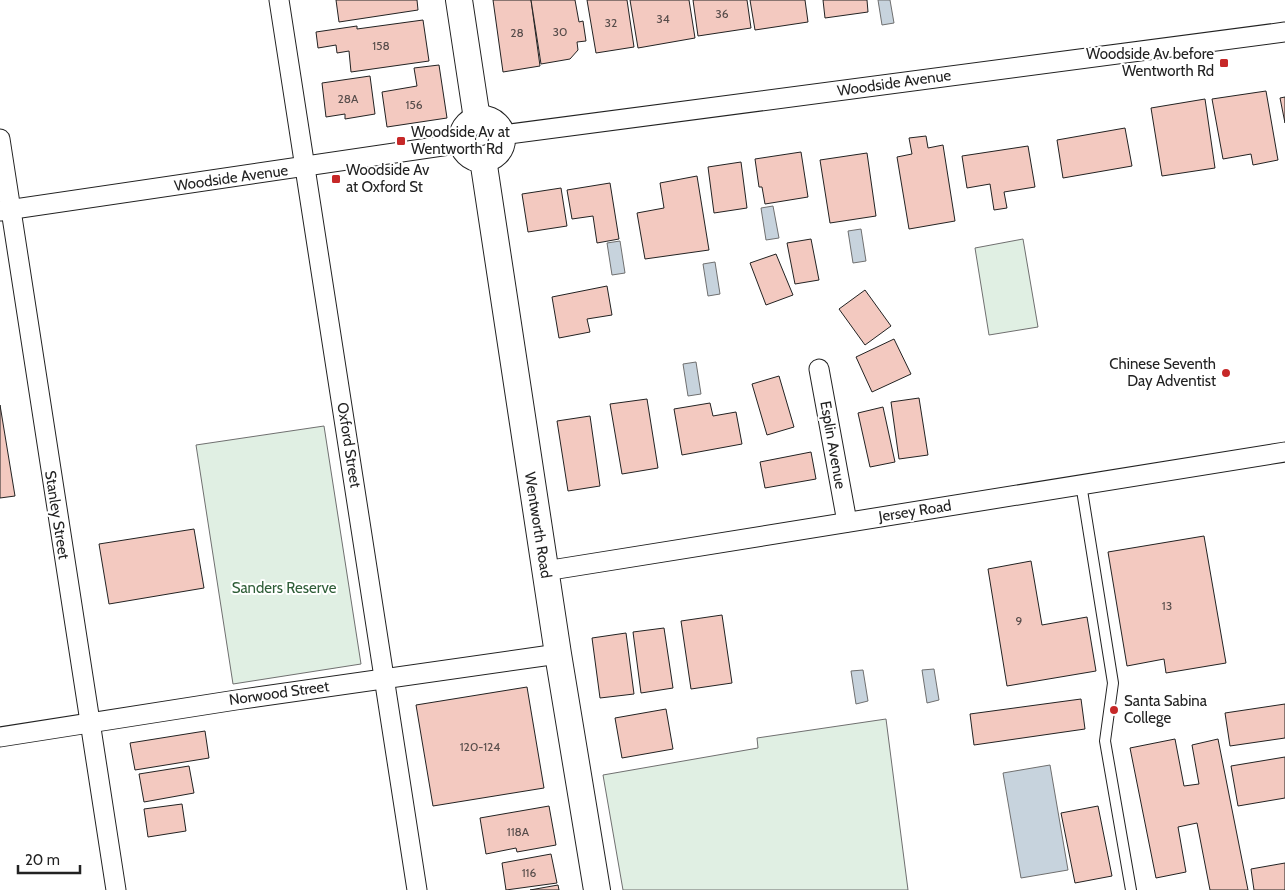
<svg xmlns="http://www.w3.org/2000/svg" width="1285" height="890" font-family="Cabin,sans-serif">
<rect width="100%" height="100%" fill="#fff"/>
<g fill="#e0efe3" stroke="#6f6f6f">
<path d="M1023,239L1038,327L989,335L975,248Z"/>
<path d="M324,426L361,664L233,684L196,445Z"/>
<path d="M886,719L908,890H623L603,775L758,748L757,738Z"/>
</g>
<g fill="#c7d3dd" stroke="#6f6f6f">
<path d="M878,0H890L894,23L882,25Z"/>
<path d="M773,206L779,238L766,240L761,208Z"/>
<path d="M861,229L866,261L853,263L848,231Z"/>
<path d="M620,241L625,273L612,275L607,243Z"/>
<path d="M715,262L720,294L708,296L703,264Z"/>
<path d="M696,362L701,394L688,396L683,364Z"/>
<path d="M934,669L939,700L927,703L922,670Z"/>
<path d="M863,670L868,701L856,704L851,671Z"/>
<path d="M1050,765L1068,870L1021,878L1003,773Z"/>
</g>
<g fill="#f3c9c0" stroke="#222">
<path d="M336,0H417L418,10L339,22Z"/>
<path d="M493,0H531L540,66L503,72Z"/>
<path d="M531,0H575L579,22L583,21L586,41L577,42L578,50L570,59L541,64Z"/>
<path d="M587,0H627L634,47L596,53Z"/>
<path d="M630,0H689L695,38L638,48Z"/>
<path d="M693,0H747L751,28L698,36Z"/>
<path d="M750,0H805L808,22L755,30Z"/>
<path d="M823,0H867L868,12L825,18Z"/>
<path d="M423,20L429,61L351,72L349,51L337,53L336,45L318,48L316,32L357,26V29Z"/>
<path d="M439,65L447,118L387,127L382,92L417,86L414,68Z"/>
<path d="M370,76L375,114L345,119V114L326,117L322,83Z"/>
<path d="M1266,91L1278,160L1253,165L1251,154L1223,159L1212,99Z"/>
<path d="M1285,97V123L1280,98Z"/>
<path d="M1205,99L1215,168L1162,176L1151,108Z"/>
<path d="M1125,128L1132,166L1063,178L1057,140Z"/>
<path d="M926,136L928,148L943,145L955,221L909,229L897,157L912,154L909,138Z"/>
<path d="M1028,146L1035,187L1004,192L1007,208L994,210L990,184L967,188L962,156Z"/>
<path d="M801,152L808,197L765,204L762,187H759L755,159Z"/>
<path d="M867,153L876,216L830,223L820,160Z"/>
<path d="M741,162L747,208L714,213L708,167Z"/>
<path d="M697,176L709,250L645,259L637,213L664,208L660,183Z"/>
<path d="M610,183L619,239L597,243L593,216L572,219L567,190Z"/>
<path d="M561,188L567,226L528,232L522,194Z"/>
<path d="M811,239L819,280L795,284L787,243Z"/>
<path d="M776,254L793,295L766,305L750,263Z"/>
<path d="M607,286L612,315L587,319L590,332L559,338L552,297Z"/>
<path d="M865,290L891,326L865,345L839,309Z"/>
<path d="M894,339L911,374L872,392L856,357Z"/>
<path d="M779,376L794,427L767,435L752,384Z"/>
<path d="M919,398L928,455L899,459L891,402Z"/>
<path d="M647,399L658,468L622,474L610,404Z"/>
<path d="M710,403L713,416L736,412L742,444L682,455L674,409Z"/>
<path d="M0,405L15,496L0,498Z"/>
<path d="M883,407L895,462L870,467L858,413Z"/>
<path d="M590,416L600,486L568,491L557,421Z"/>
<path d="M811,452L816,479L765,488L760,462Z"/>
<path d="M194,529L204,588L109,604L99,544Z"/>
<path d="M1204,536L1226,663L1166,673L1164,659L1127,666L1108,552Z"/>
<path d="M1031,561L1042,625L1087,617L1096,671L1007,686L988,569Z"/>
<path d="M722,615L732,683L691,689L681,621Z"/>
<path d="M664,628L673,688L641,693L633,632Z"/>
<path d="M626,633L634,694L600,698L592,638Z"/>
<path d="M527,687L544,788L433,806L416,705Z"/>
<path d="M1081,699L1085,729L974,745L970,714Z"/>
<path d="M1285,704V738L1230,746L1225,713Z"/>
<path d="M666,709L673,749L622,758L615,718Z"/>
<path d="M205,731L209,758L135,770L130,743Z"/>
<path d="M1175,739L1184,786L1199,784L1192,745L1218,739L1248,890H1210L1197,823L1178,827L1186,872L1156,878L1130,748Z"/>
<path d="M1285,757V798L1238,806L1231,766Z"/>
<path d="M189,766L194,793L144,802L139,774Z"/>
<path d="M182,804L186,831L148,837L144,809Z"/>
<path d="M549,806L556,845L517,852L516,848L486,854L480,818Z"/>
<path d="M1098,806L1112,876L1075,883L1061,813Z"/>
<path d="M551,854L557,883L506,890L502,863Z"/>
<path d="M1285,863V890H1254L1251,869Z"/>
<path d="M558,885L559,890H530Z"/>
</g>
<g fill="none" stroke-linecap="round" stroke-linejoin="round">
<g stroke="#222" stroke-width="12">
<path id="lane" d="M1081,484L1113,683L1105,741L1131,890"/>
</g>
<g stroke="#222" stroke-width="21">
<g id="street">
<path d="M279,0L417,890"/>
<path d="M502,135L1285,32"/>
<path d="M0,139L116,890"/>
<path d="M0,211L449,145L462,141"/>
<path d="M819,369L847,522"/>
<path d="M545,571L1285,452"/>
<path d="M0,737L236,700L558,654"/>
</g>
</g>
<g stroke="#222" stroke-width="28">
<g id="secondary">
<path d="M459,0L477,119"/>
<circle cx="482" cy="139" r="20"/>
<path d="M483,159L558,654L597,890"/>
</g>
</g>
<use href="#lane" stroke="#fff" stroke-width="10"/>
<use href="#street" stroke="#fff" stroke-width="19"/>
<use href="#secondary" stroke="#fff" stroke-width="26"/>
</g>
<g fill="#c62828" stroke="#fff" stroke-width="2">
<rect x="1219" y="58" width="10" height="10" rx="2.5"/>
<rect x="396" y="136" width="10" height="10" rx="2.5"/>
<rect x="331" y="174" width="10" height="10" rx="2.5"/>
<circle cx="1226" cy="373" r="5"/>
<circle cx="1114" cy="710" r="5"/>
</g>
<g text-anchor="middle" stroke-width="4" stroke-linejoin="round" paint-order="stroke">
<g font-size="12" fill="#564c4a">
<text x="722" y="18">36</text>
<text x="663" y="23">34</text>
<text x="611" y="27">32</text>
<text x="560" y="36">30</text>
<text x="517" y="37">28</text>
<text x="381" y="50">158</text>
<text x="348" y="103">28A</text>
<text x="414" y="109">156</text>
<text x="1167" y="610">13</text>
<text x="1019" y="625">9</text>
<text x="480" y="751">120-124</text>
<text x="518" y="836">118A</text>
<text x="529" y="877">116</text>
</g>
<g font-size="15" fill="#222" stroke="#fff" text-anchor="start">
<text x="1214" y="59" text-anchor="end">Woodside Av before<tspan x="1214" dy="17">Wentworth Rd</tspan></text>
<text x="411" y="137">Woodside Av at<tspan x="411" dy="17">Wentworth Rd</tspan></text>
<text x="346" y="175">Woodside Av<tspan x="346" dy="17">at Oxford St</tspan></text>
<text x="1216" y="369" text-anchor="end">Chinese Seventh<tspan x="1216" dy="17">Day Adventist</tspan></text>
<text x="1124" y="706">Santa Sabina<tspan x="1124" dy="17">College</tspan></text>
</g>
<g font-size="15" fill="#222" stroke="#fff">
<text transform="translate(894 83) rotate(-8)" y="5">Woodside Avenue</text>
<text transform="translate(231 178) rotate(-8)" y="5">Woodside Avenue</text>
<text transform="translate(349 445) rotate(81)" y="5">Oxford Street</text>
<text transform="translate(833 445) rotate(80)" y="5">Esplin Avenue</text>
<text transform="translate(915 511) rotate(-9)" y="5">Jersey Road</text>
<text transform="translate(57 515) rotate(81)" y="5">Stanley Street</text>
<text transform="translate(538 525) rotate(81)" y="5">Wentworth Road</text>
<text transform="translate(279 693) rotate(-8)" y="5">Norwood Street</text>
</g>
<g font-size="15" fill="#2f5e38" stroke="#fff">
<text x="284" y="593">Sanders Reserve</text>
</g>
</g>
<path d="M18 865v8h62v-8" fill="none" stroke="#222222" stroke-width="2.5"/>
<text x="25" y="865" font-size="15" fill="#222222" stroke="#ffffff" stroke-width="4" paint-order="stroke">20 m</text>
</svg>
